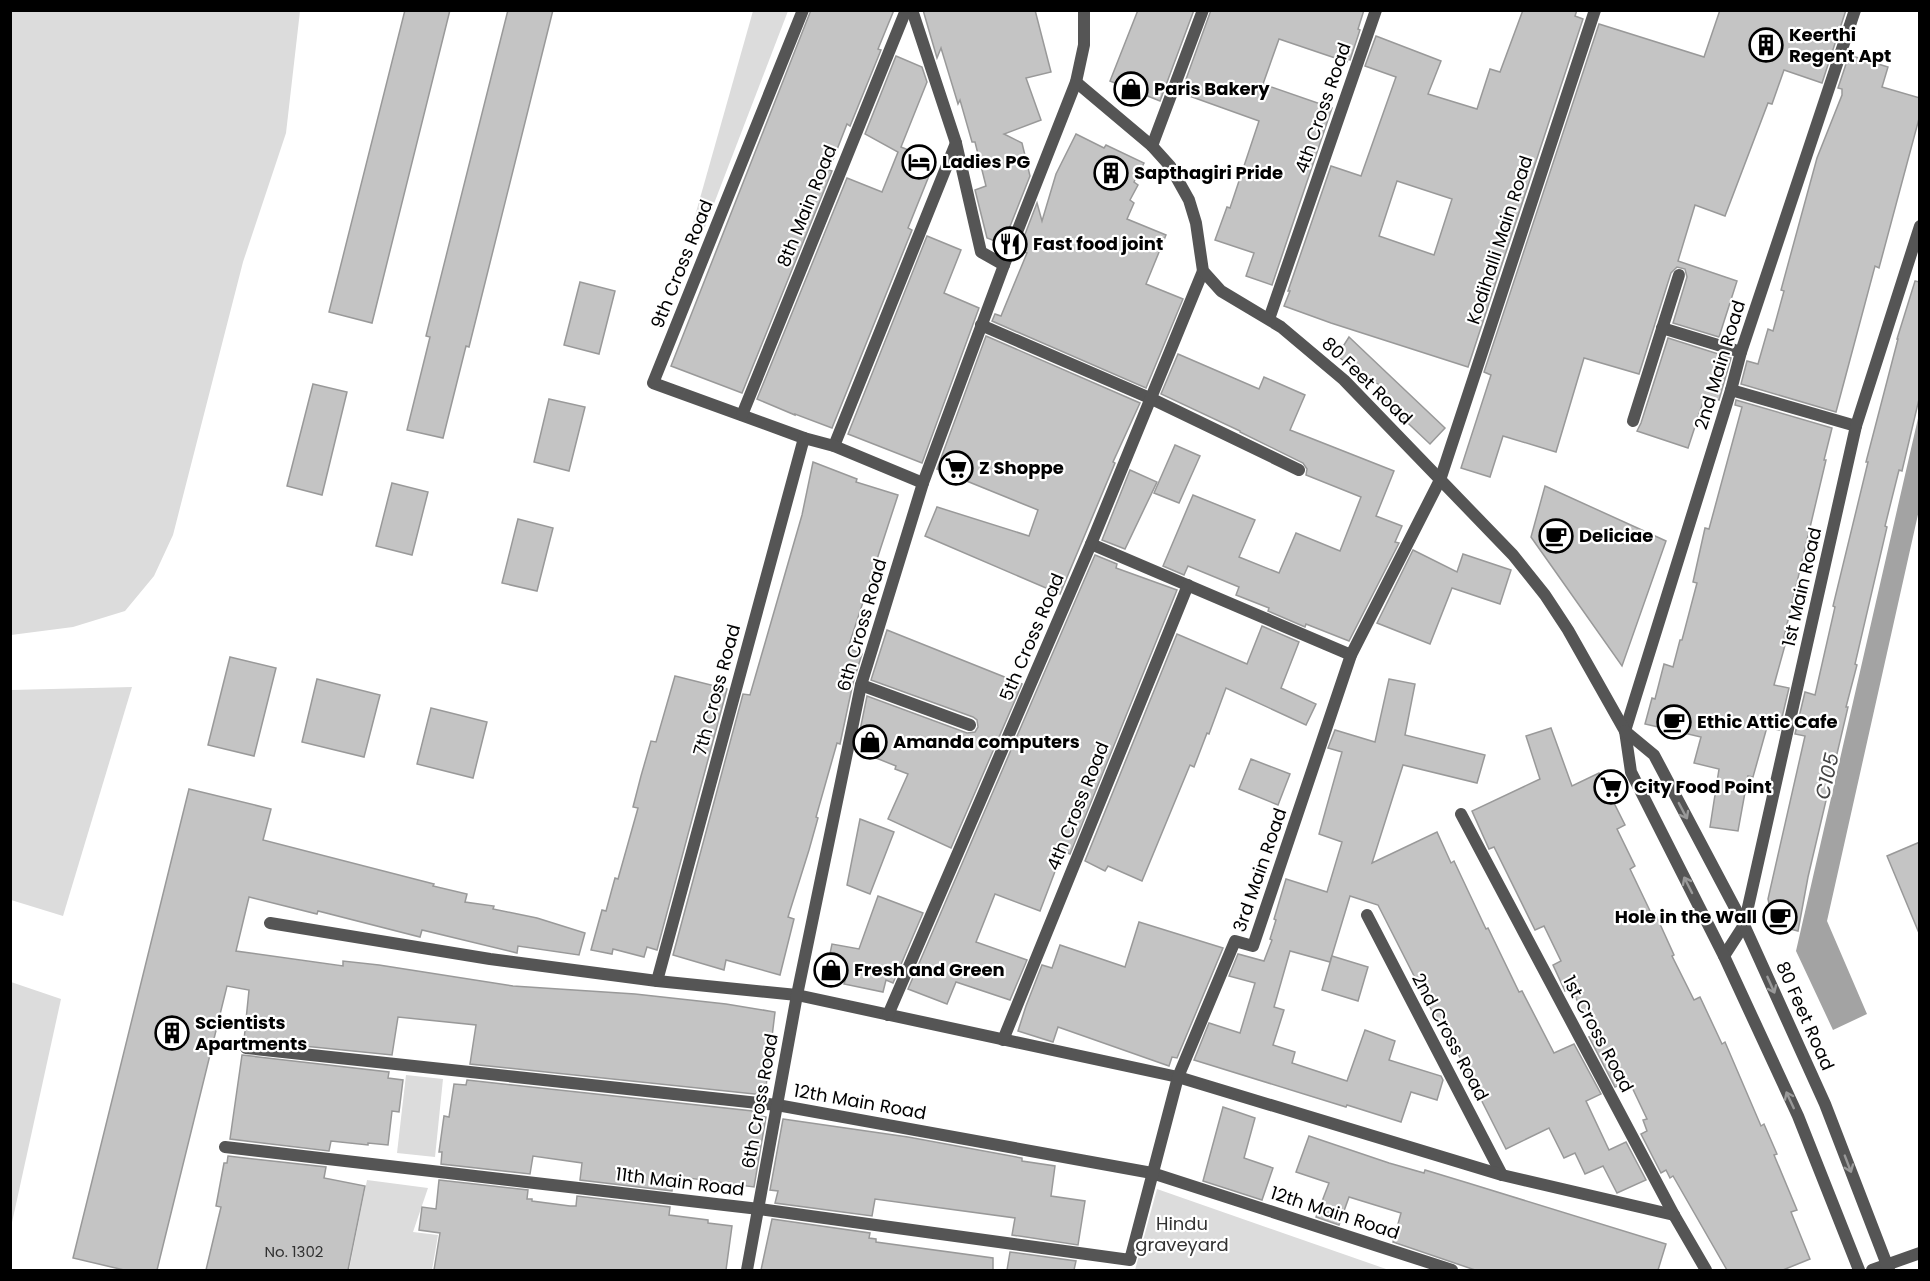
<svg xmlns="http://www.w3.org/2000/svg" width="1930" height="1281" font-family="Poppins,sans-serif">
<rect width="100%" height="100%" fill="#fff"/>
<g fill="#dcdcdc">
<path d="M10,11H300L286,133L243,262L173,535L154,576L125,611L73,627L11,635Z"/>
<path d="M753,11H788L705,227L693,223Z"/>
<path d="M132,687L63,916L11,900V690Z"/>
<path d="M11,982L61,999L11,1227L10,982Z"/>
<path d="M406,1075L443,1079L435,1157L397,1153Z"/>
<path d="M367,1180L428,1188L413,1232L438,1235L432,1270H349Z"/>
<path d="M1157,1189L1389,1270H1135Z"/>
</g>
<path fill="#a3a3a3" d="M1919,414V510L1827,921L1867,1014L1833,1030L1796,951Z"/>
<g fill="#c4c4c4" stroke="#999" stroke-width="1.5" fill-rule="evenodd">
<path d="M405,10H450L372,323L329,312Z"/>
<path d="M508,10H553L469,347L466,346L443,438L407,430L430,337L426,336Z"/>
<path d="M811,10H894L878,49L881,50L850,126L847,124L829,170L832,171L742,393L671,366Z"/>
<path d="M923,10H1035L1051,72L1026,78L1041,120L1004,134L1022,143L1030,176L1003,244L987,238L975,190L986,186L975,142H972L960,100L958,104L941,48L937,58Z"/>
<path d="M1138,10H1194L1160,101L1110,81Z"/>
<path d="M1211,10H1364L1358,29L1360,30L1350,60L1348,59L1347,62L1279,39L1263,84L1332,108L1272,285L1246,276L1254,253L1215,240L1227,207L1230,208L1259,121L1181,93Z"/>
<path d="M1523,10H1577L1575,16L1583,19L1468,367L1331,323L1284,306L1290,291H1288L1331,166L1361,176L1396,77L1365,66L1376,36L1441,61L1428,94L1477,109L1490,69L1500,72ZM1397,181L1452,199L1434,255L1379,236Z"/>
<path d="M1720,10H1846L1822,83L1784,70L1772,104L1768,103L1725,216L1695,205L1678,261L1737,281L1719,337L1673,323L1687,277L1685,269L1677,267L1671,273L1639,374L1584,358L1556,452L1503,436L1490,477L1461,468L1491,375L1484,372L1599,24L1704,57Z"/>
<path d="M1849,55L1888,67L1882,87L1920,98V115L1879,268L1875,266L1836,412L1741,384L1747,361L1758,364L1768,329L1773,331L1784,291L1781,290L1817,158L1842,95V89L1838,88Z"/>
<path d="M896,56L922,67L927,82L901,147L935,161L908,228L912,230L832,428L795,414V415L757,399L847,178L882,192L898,152L865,134Z"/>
<path d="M1076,134L1104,148L1106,145L1144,163L1134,182L1138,185L1130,200L1134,203L1127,219L1166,235L1146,284L1183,299L1146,388L992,321L995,314L1001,316L1027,253L1019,250L1037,203L1042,221L1056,174Z"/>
<path d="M927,236L961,250L944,293L979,308L922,463L848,434Z"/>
<path d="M1915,281L1920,282V395L1902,471L1899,470L1885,526L1887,527L1855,664L1857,665L1846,707H1848L1808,877L1798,931L1783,927L1771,913L1768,899L1805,736L1795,734L1805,692L1815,695L1835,607L1833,606L1868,462H1866L1898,339H1897Z"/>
<path d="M580,282L615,291L599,354L564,345Z"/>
<path d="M986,336L1140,403L1113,462L1115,463L1060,594L925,536L937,507L1029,536L1038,510L937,469Z"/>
<path d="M1349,337L1445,428L1430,444L1375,392L1381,386L1337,356Z"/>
<path d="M1668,338L1731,358L1719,400L1705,396L1688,448L1637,431L1641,423Z"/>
<path d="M1178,354L1259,389L1264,377L1305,395L1290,430L1394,471L1376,516L1402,526L1395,542L1399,543L1349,641L1306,624L1305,627L1268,611L1269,608L1236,595L1239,587L1188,566L1184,575L1163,566L1193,495L1255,520L1239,557L1279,573L1296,533L1340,551L1361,497L1306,475L1307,469L1303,463L1240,432V431L1161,394Z"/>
<path d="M313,384L347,392L322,495L287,486Z"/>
<path d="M549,399L585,407L569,471L534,462Z"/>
<path d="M1736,400L1832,428L1824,460H1826L1784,637L1787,638L1774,685L1789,688L1779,730L1767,727L1753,777L1748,776L1738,831L1710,827L1719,769L1694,763L1701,737L1645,724L1652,698L1655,699L1664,664L1673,667L1680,640H1682L1697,583L1693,582L1705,528L1709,529L1742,407L1735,405Z"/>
<path d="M1175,445L1200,456L1179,503L1154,493Z"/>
<path d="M813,462L857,479L856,482L898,495L848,648L862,654L853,683L840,744L837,743L816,817L818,818L809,850L788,917L794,919L780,975L726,960L724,970L673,955L743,694L750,695L802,515Z"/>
<path d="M1130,470L1157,482L1125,549L1102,540Z"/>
<path d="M392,483L428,492L412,555L376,546Z"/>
<path d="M1545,486L1666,541L1622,666L1531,537Z"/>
<path d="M518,519L553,528L537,591L502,583Z"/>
<path d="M1413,550L1457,572L1463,554L1511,570L1500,604L1452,588L1430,644L1377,623Z"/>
<path d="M1095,555L1117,564L1116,568L1177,590L1070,854L1065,852L1062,853L1040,911L995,894L976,942L1027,960L1010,1000L956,982L947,1004L908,989Z"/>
<path d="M1262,626L1299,642L1281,688L1316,704L1306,725L1226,688L1209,734L1207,733L1194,767L1190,765L1142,881L1108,866L1105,871L1085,861L1177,634L1247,664Z"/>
<path d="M887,630L1022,684L951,848L888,819L908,774L895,769L896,766L856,750L867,696L967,733L975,732L978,727L977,720L973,717L871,680Z"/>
<path d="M230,657L276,668L254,756L208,745Z"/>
<path d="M675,676L727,689L657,950L647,947L644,957L613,949L612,954L591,950L602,910L606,911L615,878L618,879L638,808L633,807L641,776L651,741L656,742Z"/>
<path d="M317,679L380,695L364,757L302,742Z"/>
<path d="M1389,679L1415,684L1405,735L1485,755L1477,783L1403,765L1372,863L1437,832L1451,863L1454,861L1486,929L1488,928L1519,992L1522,991L1554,1053L1574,1044L1601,1094L1586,1101L1609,1150L1626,1142L1646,1180L1617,1193L1603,1166L1585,1174L1575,1153L1564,1158L1549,1128L1506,1149L1443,1024L1439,1025L1378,905L1350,896L1330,962L1290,951L1274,1007L1284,1010L1273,1045L1295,1052L1292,1063L1347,1081L1365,1030L1395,1041L1389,1060L1441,1076L1443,1080L1437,1100L1411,1092L1401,1122L1347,1105L1346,1107L1194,1060L1209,1023L1240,1033L1255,983L1229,976L1238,954L1264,961L1272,940L1270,939L1276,920L1274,919L1286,879L1327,892L1342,842L1319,834L1342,752L1328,748L1335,730L1375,742Z"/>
<path d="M431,708L487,722L473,778L417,764Z"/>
<path d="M1551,728L1572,786L1599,773L1625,825L1617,829L1635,866L1630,869L1652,915L1655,913L1674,955L1672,956L1694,1000L1700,997L1722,1044L1725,1042L1761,1126L1764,1124L1777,1154L1774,1155L1797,1210L1791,1212L1810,1259L1783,1270H1727L1673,1176L1670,1178L1666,1170L1661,1173L1641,1134L1647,1131L1643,1120L1647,1119L1629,1081L1615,1087L1589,1037L1594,1035L1571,988L1565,991L1553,965L1561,961L1544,926L1535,930L1494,847L1489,849L1472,811L1540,779L1526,736Z"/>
<path d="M1251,759L1290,774L1278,805L1239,789Z"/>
<path d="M189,789L271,809L263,840L434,884L433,886L467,894L465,902L494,906L493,909L537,918L585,933L579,955L518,946L517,953L422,930L420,937L318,911L317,914L249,897L236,951L343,966V961L379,965L513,986L635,994L726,1004L775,1012L765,1095L470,1064L476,1025L398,1017L392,1055L244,1040L249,990L227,986L157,1270H124L73,1258Z"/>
<path d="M860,819L894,832L870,894L847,885Z"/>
<path d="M1920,842V933H1919L1887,856Z"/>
<path d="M878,896L923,913L893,983L886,980L883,992L844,984L845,981L825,977L832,944L859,949Z"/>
<path d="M1139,922L1223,948L1177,1058L1172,1057L1169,1066L1058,1027L1053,1042L1018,1031L1026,1006L1042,965L1052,968L1060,945L1125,967Z"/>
<path d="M1332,956L1368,967L1358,1001L1322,990Z"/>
<path d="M242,1055L389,1072L388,1078L403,1080L399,1112L392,1111L388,1145L368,1143V1145L331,1141L329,1151L230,1139Z"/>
<path d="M467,1080L762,1112L761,1116L766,1117L754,1187L674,1176L672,1191L580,1180L582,1163L533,1156L530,1174L441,1164L442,1152H439L444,1116L449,1117L454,1084L466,1085Z"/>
<path d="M1223,1107L1255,1118L1244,1158L1273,1168L1262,1200L1203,1181Z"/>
<path d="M783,1119L908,1137L1022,1158V1161L1055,1166L1051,1196L1085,1201L1078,1245L1012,1235L1015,1218L875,1199L872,1216L775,1203L778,1191L770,1190Z"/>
<path d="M1309,1136L1389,1163L1424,1173L1425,1170L1468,1183L1666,1244L1658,1270H1475L1393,1242L1401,1213L1349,1197L1339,1225L1316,1217L1329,1183L1296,1172Z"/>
<path d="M228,1156L326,1167L324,1178L365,1186L348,1270H206L221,1207L216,1206L224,1163H227Z"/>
<path d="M439,1180L528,1190L527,1199H532V1201L570,1206H576L577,1196L670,1207L669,1215L708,1220V1223L732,1226L726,1270H434L440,1233L419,1230L422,1207L436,1209Z"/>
<path d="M772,1219L870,1233L869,1238L876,1239V1242L993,1258V1270H761Z"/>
<path d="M1010,1252L1076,1261L1074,1270H1007Z"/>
</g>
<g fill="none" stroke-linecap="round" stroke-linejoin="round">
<g stroke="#555" stroke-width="12">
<path d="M803,10L653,383L804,438"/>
<path d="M912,10L956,143L981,252L1004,265"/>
<path d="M1152,146L1203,10"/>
<path d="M1269,319L1376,10"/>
<path d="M981,325L1152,399L1299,470"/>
<path d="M1662,328L1741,352"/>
<path d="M1731,390L1856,426"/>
<path d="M742,415L906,10"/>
<path d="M1633,421L1679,275"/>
<path d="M834,446L956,143"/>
<path d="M1091,544L1351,655"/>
<path d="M861,685L970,725"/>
<path d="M1625,731L1731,390L1741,352L1855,10"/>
<path d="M1461,814L1674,1215L1706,1270"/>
<path d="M1367,915L1502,1175"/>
<path d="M270,923L490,959L657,981L797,995L1178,1077L1502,1175L1674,1215"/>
<path d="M1724,956L1744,925L1856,426L1920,226"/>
<path d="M657,981L804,438L834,446L923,483"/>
<path d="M888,1015L1091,544L1203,271"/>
<path d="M1003,1040L1188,585"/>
<path d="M246,1048L777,1105L1152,1173L1452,1270"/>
<path d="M225,1147L759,1209L1130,1260L1178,1077L1235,941L1253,946L1351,655L1440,480L1595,10"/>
<path d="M1872,1270L1920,1253"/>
</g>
<g stroke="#555" stroke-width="12">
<path d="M1076,82L1152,146L1170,166L1189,200L1196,223L1203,271L1221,291L1281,327L1344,380L1513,555L1545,595L1568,630L1625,731L1631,772L1724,956L1798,1116L1859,1270"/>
<path d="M1625,731L1654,755L1744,925L1825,1104L1889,1270"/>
<path d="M747,1270L797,995L861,685L923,483L1004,265L1076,82L1084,45V10"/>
</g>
</g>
<defs><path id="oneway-shaft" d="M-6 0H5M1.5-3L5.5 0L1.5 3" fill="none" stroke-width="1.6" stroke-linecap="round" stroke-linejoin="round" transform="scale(1.5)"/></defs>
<g stroke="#999">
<use href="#oneway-shaft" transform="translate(1683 811) rotate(62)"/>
<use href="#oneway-shaft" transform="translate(1688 885) rotate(-117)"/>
<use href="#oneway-shaft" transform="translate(1771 985) rotate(66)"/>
<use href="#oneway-shaft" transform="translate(1790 1100) rotate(-115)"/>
<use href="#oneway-shaft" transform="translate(1848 1164) rotate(69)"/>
</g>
<defs>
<g id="building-ring" transform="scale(1.725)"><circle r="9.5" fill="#fff" stroke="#000" stroke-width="1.5"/><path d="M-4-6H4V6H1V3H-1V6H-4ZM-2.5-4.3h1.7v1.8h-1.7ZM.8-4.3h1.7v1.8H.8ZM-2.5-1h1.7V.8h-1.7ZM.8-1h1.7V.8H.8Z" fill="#000"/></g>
<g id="shop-ring" transform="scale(1.725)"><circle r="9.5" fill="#fff" stroke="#000" stroke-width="1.5"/><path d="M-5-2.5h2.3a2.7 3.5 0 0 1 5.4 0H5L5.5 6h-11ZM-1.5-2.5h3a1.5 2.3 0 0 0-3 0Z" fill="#000"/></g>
<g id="hotel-ring" transform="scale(1.725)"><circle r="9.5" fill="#fff" stroke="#000" stroke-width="1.5"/><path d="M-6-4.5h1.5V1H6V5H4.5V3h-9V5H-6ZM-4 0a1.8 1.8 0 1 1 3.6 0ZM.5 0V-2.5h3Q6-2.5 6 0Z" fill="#000"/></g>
<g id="restaurant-ring" transform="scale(1.725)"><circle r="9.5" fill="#fff" stroke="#000" stroke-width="1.5"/><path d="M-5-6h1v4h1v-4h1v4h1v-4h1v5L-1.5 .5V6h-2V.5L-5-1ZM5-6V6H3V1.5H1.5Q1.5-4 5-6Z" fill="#000"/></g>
<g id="supermarket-ring" transform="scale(1.725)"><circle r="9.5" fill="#fff" stroke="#000" stroke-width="1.5"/><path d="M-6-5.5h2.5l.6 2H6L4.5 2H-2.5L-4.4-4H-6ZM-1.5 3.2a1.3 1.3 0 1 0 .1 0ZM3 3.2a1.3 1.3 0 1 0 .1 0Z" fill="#000"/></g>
<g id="cafe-ring" transform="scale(1.725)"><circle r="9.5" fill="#fff" stroke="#000" stroke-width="1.5"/><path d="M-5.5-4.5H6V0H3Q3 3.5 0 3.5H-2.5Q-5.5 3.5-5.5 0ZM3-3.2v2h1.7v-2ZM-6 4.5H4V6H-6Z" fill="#000"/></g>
</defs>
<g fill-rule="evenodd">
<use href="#building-ring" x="1766" y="45"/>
<use href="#shop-ring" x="1131" y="89"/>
<use href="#hotel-ring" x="919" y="162"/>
<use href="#building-ring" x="1111" y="173"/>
<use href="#restaurant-ring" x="1010" y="244"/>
<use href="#supermarket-ring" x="956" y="468"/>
<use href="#cafe-ring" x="1556" y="536"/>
<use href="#cafe-ring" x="1674" y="722"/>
<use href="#shop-ring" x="870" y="742"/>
<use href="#supermarket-ring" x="1611" y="787"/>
<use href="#cafe-ring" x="1780" y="917"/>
<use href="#shop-ring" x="831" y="970"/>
<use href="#building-ring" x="172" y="1033"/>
</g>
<g text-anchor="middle" stroke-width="4.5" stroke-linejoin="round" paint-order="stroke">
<g font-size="15" fill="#313131">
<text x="294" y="1257">No. 1302</text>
</g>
<g font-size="18" font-weight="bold" fill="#000" stroke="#fff" text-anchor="start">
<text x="1789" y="41">Keerthi<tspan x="1789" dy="21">Regent Apt</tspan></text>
<text x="1154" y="95">Paris Bakery</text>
<text x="942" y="168">Ladies PG</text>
<text x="1134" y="179">Sapthagiri Pride</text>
<text x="1033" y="250">Fast food joint</text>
<text x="979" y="474">Z Shoppe</text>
<text x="1579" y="542">Deliciae</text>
<text x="1697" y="728">Ethic Attic Cafe</text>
<text x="893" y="748">Amanda computers</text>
<text x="1634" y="793">City Food Point</text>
<text x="1757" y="923" text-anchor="end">Hole in the Wall</text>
<text x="854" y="976">Fresh and Green</text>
<text x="195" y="1029">Scientists<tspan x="195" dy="21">Apartments</tspan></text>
</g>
<g font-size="18" fill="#000" stroke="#fff">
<text transform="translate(1323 108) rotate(-71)" y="6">4th Cross Road</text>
<text transform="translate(807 206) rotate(-68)" y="6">8th Main Road</text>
<text transform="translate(1500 240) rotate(-72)" y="6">Kodihalli Main Road</text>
<text transform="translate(682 264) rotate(-68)" y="6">9th Cross Road</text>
<text transform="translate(1720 365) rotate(-73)" y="6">2nd Main Road</text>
<text transform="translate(1367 381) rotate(44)" y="6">80 Feet Road</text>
<text transform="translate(1802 587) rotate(-77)" y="6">1st Main Road</text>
<text transform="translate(862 625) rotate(-74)" y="6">6th Cross Road</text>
<text transform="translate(1032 637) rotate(-67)" y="6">5th Cross Road</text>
<text transform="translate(717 690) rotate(-75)" y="6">7th Cross Road</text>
<text transform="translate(1078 806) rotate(-68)" y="6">4th Cross Road</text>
<text transform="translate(1260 870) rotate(-71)" y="6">3rd Main Road</text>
<text transform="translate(1805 1016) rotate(66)" y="6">80 Feet Road</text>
<text transform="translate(1598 1034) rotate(62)" y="6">1st Cross Road</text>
<text transform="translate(1450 1037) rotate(62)" y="6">2nd Cross Road</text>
<text transform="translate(760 1101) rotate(-80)" y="6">6th Cross Road</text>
<text transform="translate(860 1102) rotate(10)" y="6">12th Main Road</text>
<text transform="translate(680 1182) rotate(7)" y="6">11th Main Road</text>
<text transform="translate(1335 1213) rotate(18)" y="6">12th Main Road</text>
</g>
<g font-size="18" fill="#333" stroke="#fff">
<text x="1182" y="1230">Hindu<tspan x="1182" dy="21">graveyard</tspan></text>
</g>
<g font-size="20" font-style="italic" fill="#444" stroke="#fff">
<text transform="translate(1827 776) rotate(-77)" y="7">C105</text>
</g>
</g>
<rect width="1930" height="1281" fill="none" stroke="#000000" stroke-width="24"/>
</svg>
